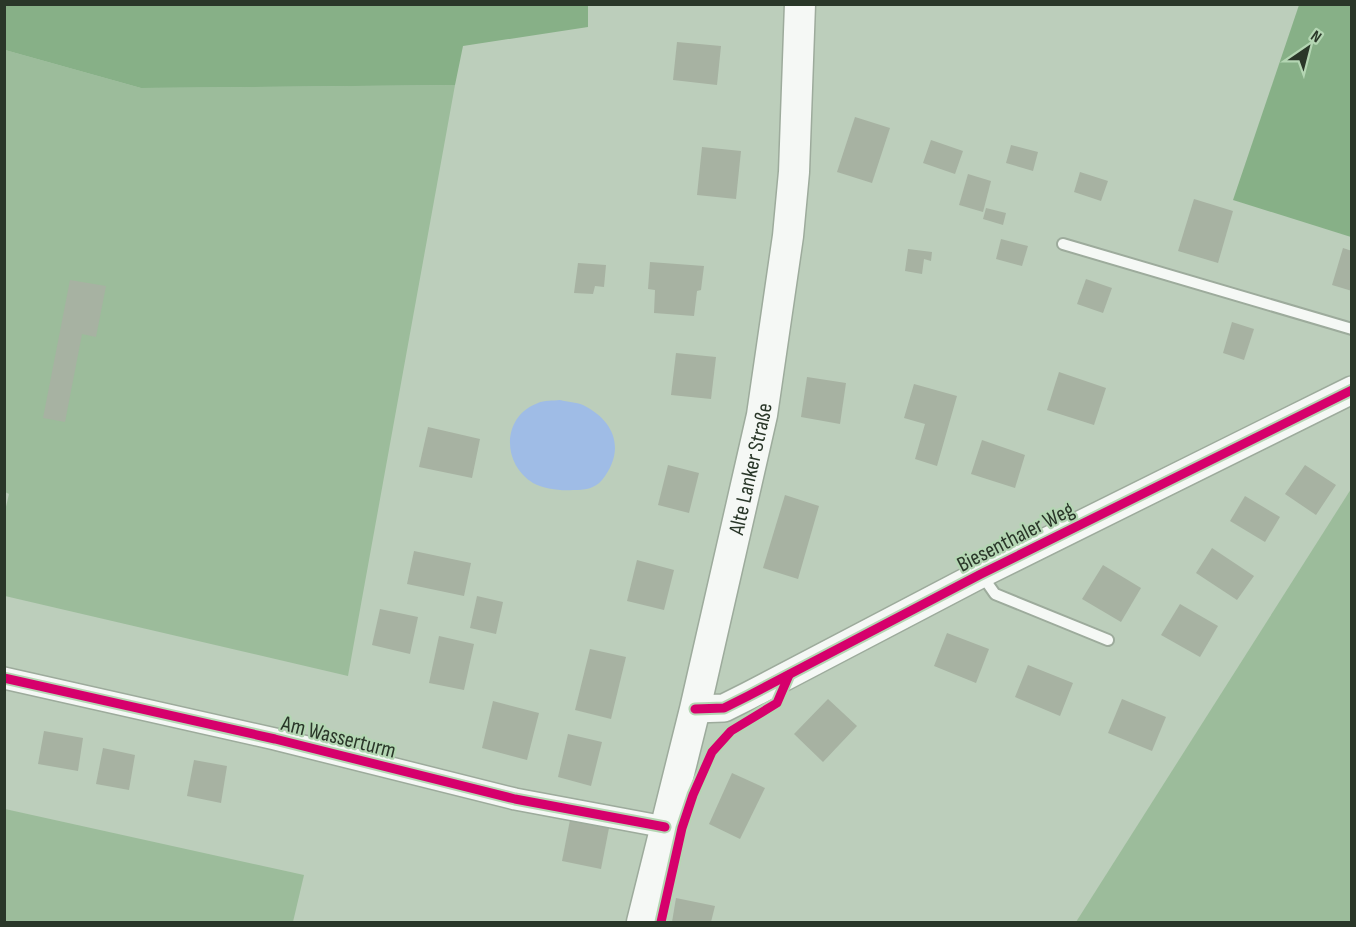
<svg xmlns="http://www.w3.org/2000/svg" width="1356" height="927" font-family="'Sofia Sans Condensed',sans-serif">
<rect width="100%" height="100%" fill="#bccebb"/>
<g fill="#9cbc9b">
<path d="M5,50L141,88L455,85L348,676L5,596V511L9,494L5,492Z"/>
<path d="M1351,489V922H1076Z"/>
<path d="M5,809L304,875L293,922H5Z"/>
</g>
<g fill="#87b087">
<path d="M588,5V27L463,46L455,85L141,88L5,50V5Z"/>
<path d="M1299,5H1351V237L1233,200Z"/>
</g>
<path fill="#9fbce6" d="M560,400C568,402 576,402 583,405C615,421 626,450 602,480C595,489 584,490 573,490C561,491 544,489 533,483C501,463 502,416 538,403C544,400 553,401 560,400Z"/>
<g fill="#a7b2a2">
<path d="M677,42L721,46L717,85L673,80Z"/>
<path d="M855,117L890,128L872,183L837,172Z"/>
<path d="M931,140L963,151L955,174L923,163Z"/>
<path d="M1011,145L1038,152L1033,171L1006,163Z"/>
<path d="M702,147L741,151L736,199L697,195Z"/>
<path d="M1080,172L1108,181L1101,201L1074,192Z"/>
<path d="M968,174L991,181L983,212L959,205Z"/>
<path d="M1194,199L1233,211L1218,263L1178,251Z"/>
<path d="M986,208L1006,213L1003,225L983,219Z"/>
<path d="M1001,239L1028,246L1022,266L996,259Z"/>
<path d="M1343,248L1352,251V291L1332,285Z"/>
<path d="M908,249L932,252L931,261L924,259L922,274L905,271Z"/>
<path d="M650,262L704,266L701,290L697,291L694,316L654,313L655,290L648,289Z"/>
<path d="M578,263L606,265L604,287L595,286L593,294L574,293Z"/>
<path d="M1086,279L1112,288L1103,313L1077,304Z"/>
<path d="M70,280L106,286L96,337L82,334L65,422L43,418Z"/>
<path d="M1232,322L1254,329L1244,360L1223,353Z"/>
<path d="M676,353L716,357L711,399L671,395Z"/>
<path d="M1059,372L1106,388L1094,425L1047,410Z"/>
<path d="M807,377L846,383L840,424L801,417Z"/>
<path d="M914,384L957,396L937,466L915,459L925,424L904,418Z"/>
<path d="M428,427L480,439L472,478L419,467Z"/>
<path d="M982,440L1025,455L1015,488L971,474Z"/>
<path d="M668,465L699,473L689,513L658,505Z"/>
<path d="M1305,465L1336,485L1316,515L1285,494Z"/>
<path d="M785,495L819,506L798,579L763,568Z"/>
<path d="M1245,496L1280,517L1265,542L1230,521Z"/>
<path d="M1212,548L1254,576L1237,600L1196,573Z"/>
<path d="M414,551L471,563L464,596L407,584Z"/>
<path d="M637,560L674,570L664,610L627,601Z"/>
<path d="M1103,565L1141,588L1121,622L1082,599Z"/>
<path d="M477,596L503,602L496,634L470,628Z"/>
<path d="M1180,604L1218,626L1200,657L1161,635Z"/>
<path d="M380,609L418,617L410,654L372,645Z"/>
<path d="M947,633L989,649L976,683L934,666Z"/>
<path d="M439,636L474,644L464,690L429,683Z"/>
<path d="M590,649L626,657L611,719L575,710Z"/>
<path d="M1028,665L1073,683L1060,716L1015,697Z"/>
<path d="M828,699L857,726L823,762L794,734Z"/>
<path d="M1122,699L1166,717L1152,751L1108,733Z"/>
<path d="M493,701L539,713L527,760L482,748Z"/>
<path d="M44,731L83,738L78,771L38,764Z"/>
<path d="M568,734L602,742L591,786L558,777Z"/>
<path d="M103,748L135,755L129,790L96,784Z"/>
<path d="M194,760L227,766L221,803L187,796Z"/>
<path d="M732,773L765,788L740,839L709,824Z"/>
<path d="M570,820L609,828L601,869L562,861Z"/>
<path d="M676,898L715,906L711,922H672Z"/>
</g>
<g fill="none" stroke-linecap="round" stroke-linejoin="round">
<g stroke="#9dab9c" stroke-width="14">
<g id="service">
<path d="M1063,244L1352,329"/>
<path d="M981,574L995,594L1108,640"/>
</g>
</g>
<g stroke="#9dab9c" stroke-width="24">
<path id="minor" d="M4,678L275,739L515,799L665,827"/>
</g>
<g stroke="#9dab9c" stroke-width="30">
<path id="tertiary" d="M695,709L724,708L748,696L981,574L1352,390"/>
</g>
<g stroke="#9dab9c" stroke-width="33">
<g id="secondary">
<path id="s1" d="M642,922L695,709L762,415L788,236L794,172L800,4"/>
</g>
</g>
<use href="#service" stroke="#f5f8f5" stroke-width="10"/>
<use href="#minor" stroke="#f5f8f5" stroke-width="21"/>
<use href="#tertiary" stroke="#f5f8f5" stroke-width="27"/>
<use href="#secondary" stroke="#f5f8f5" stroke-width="30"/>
<g stroke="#b4d6b3" stroke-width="13">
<g id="cycleway">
<path d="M4,678L275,739L515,799L665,827"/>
<path d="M695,709L724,708L748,696L981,574L1352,390"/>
<path d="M661,922L682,828L693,795L712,752L731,731L777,703L789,675"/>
</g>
</g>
<use href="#cycleway" stroke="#d6006c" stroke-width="9"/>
</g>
<g text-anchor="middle" stroke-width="4.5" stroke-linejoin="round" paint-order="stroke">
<g font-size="22" fill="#2a3729" stroke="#b4d6b3">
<text dy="8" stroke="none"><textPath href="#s1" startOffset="466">Alte Lanker Straße</textPath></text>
<text transform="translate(1015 536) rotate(-27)" y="8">Biesenthaler Weg</text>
<text transform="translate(339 736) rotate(14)" y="8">Am Wasserturm</text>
</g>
</g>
<rect width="1356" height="927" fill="none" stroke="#2a3729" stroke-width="12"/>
<g transform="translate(1308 48) rotate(35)" stroke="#b4d6b3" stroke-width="4.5" paint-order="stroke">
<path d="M0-4.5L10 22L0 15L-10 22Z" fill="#2a3729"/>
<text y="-9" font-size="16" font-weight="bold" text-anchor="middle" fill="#2a3729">N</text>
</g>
</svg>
